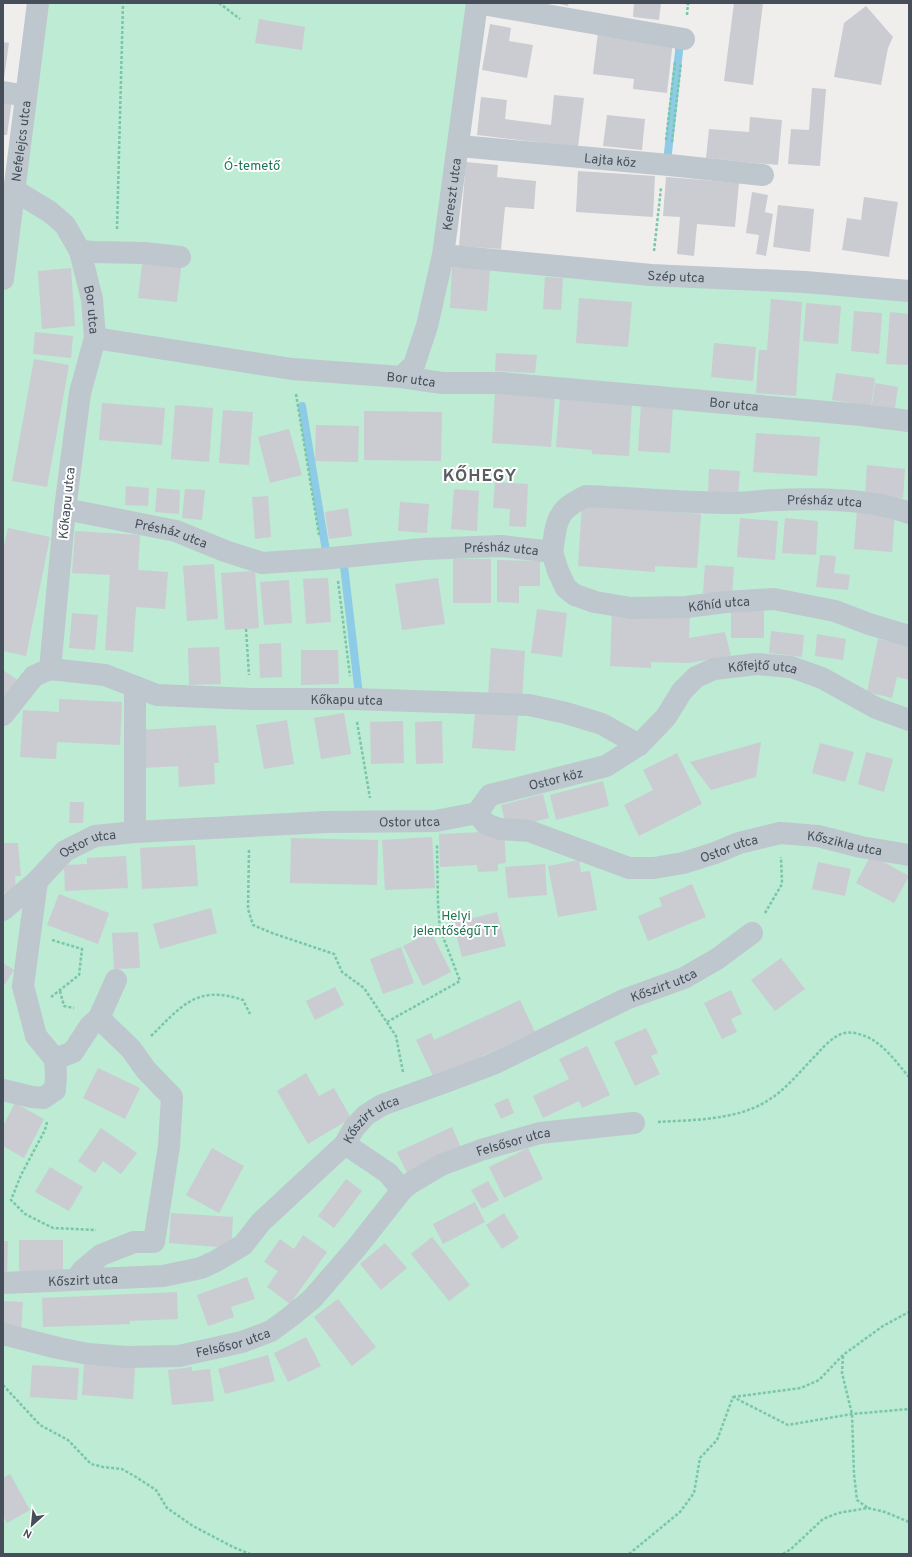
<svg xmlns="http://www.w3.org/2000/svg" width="912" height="1557" font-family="Overpass,sans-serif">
<rect width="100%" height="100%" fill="#f0eded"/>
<path fill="#bdebd3" d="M38,3H477L443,255L909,291V1554H3V279Z"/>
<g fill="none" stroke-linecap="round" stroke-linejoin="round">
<g stroke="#8dcbe6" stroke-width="8">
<path d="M667,162L680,42"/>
<path d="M302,406L326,551"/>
<path d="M344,566L359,695"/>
</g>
</g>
<g fill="#caccd2">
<path d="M555,3H569L568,6Z"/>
<path d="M634,3H661L659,20L633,17Z"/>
<path d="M734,3H763L753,85L724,81Z"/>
<path d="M866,6L893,37L888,48L881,85L834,77L844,23Z"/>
<path d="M259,19L305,27L302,50L255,43Z"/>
<path d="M490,24L511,28L509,41L533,45L527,78L482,70Z"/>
<path d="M598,32L673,41L667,93L633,89L634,79L593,74Z"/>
<path d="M3,42L9,43L4,79H3Z"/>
<path d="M812,88L826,89L820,166L788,164L791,129L809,130Z"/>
<path d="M554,95L584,98L578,147L477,135L481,97L507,100L505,119L551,125Z"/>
<path d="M3,99L12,100L7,135H3Z"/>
<path d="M607,115L645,119L642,150L603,146Z"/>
<path d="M750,117L782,120L778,165L706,158L709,129L749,132Z"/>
<path d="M466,162L498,165L497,177L536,181L534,209L505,207L501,249L459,246Z"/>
<path d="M578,171L655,176L653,217L576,212Z"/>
<path d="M666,177L739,183L735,227L697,224L694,256L677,254L680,217L663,216Z"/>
<path d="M752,192L768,195L765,212L773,214L766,256L756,254L759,235L746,233Z"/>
<path d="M864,197L898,202L889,257L842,250L847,218L861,220Z"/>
<path d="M778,205L814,209L810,252L773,247Z"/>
<path d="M143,257L182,261L177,302L138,298Z"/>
<path d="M452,267L490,270L487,311L450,308Z"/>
<path d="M71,268L75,326L42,329L38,271Z"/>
<path d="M545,277L563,278L561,310L543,309Z"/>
<path d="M579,298L632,302L628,347L576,343Z"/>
<path d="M771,299L802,302L796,396L756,393L759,350H767Z"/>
<path d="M806,303L841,306L838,344L803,341Z"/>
<path d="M854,311L882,313L879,354L851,351Z"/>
<path d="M890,312L909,314V365L886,364Z"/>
<path d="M35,332L73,336L71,358L33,354Z"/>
<path d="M714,343L756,347L753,381L711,377Z"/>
<path d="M496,353L537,355L535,373L495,371Z"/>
<path d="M34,359L69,365L47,487L12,481Z"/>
<path d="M836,373L875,378L871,406L832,400Z"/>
<path d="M875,383L898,387L894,414L871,411Z"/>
<path d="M495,391L555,395L551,447L492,443Z"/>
<path d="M560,396L632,401L629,456L592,454V450L556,447Z"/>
<path d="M102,403L165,408L162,445L99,440Z"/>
<path d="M641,404L673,406L670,453L638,451Z"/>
<path d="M175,405L213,408L209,462L171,459Z"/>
<path d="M223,410L253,412L249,465L219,463Z"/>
<path d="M364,411L442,412L441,461L364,460Z"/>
<path d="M316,425L359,426L358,462L315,461Z"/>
<path d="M289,429L302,475L270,483L258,437Z"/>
<path d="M756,433L820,437L817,476L753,472Z"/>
<path d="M867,465L905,469L903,498L865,495Z"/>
<path d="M709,469L740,471L738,494L708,492Z"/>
<path d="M495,482L528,484L526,527L509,526L510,509L493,508Z"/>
<path d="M126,486L149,488L148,506L125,505Z"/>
<path d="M157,488L180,490L179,514L155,512Z"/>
<path d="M185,489L205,490L202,520L182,518Z"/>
<path d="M454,489L479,491L477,531L451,529Z"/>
<path d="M268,496L271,537L255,539L252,497Z"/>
<path d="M400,502L429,504L427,533L398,531Z"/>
<path d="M582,504L701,514L697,568L655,566V572L578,566Z"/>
<path d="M348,508L352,536L329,539L325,512Z"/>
<path d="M857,510L895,512L892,552L854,549Z"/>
<path d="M740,518L778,521L775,560L737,557Z"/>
<path d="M785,518L818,521L816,555L782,553Z"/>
<path d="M8,528L50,537L26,656L3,651V551Z"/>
<path d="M75,531L140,535L138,570L168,572L165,609L136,607L133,652L105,650L110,575L72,573Z"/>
<path d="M820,555L836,556L834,573L850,575L848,590L816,587Z"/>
<rect x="453" y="559" width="38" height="44"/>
<path d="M497,560L540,561V586H519V603L497,602Z"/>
<path d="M214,564L218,619L187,621L183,566Z"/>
<path d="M705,565L734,567L732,595L703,593Z"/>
<path d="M255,571L259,628L225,630L221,573Z"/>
<path d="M328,578L331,622L306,624L303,579Z"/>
<path d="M438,578L445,624L402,630L395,584Z"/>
<path d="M289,580L292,623L264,625L260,582Z"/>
<path d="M537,609L567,613L562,657L531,653Z"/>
<rect x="731" y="609" width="33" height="29"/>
<path d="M612,611L690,615L689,638L725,632L731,656L688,663L651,662V668L610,666Z"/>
<path d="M72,613L98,615L95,650L69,648Z"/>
<path d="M771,631L804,635L802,657L769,653Z"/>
<path d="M817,634L846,639L843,660L815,656Z"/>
<path d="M878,639L909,645V680L897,677L892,698L867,692Z"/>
<path d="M281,643L282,677L260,678L259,644Z"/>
<path d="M219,647L221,684L189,685L188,648Z"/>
<path d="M491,648L525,651L522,700L488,697Z"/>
<path d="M301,650H338L339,684L301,685Z"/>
<path d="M3,670L19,681L3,704Z"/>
<path d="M59,699L122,702L120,745L57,742L56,759L20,757L23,710L59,712Z"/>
<path d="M475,711L518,715L515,751L472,748Z"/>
<path d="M344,713L351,754L321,759L314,718Z"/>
<path d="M287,720L294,764L264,769L256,725Z"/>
<path d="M403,721L404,763L371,764L370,722Z"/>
<path d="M442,721L443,763L416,764L415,722Z"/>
<path d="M216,725L219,763H214L215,784L179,787L178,766L143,768L141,730Z"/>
<path d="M761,742L756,777L711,790L690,762Z"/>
<path d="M820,743L854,752L845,782L812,773Z"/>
<path d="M866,752L893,759L884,792L858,784Z"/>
<path d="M677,753L702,804L639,836L624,805L653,790L643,770Z"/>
<path d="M603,781L609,806L556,820L550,795Z"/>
<path d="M543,794L549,818L507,829L501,805Z"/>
<path d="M70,802H84L83,823H69Z"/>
<path d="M504,831L506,863L498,864V871L478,872L477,865L440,867L439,834Z"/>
<path d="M432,837L435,888L385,890L382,840Z"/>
<path d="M291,838L378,840L377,885L290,883Z"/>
<path d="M3,843H18L21,876H15L16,892L3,893Z"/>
<path d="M195,845L198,886L142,889L140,848Z"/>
<path d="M871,855L909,876L894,903L856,883Z"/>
<path d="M126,856L128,888L65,891L64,865L87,864V858Z"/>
<path d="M579,860L581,872L590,871L597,910L558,917L548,866Z"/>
<path d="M818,862L851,869L845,896L812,889Z"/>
<path d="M545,864L547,895L508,898L505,867Z"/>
<path d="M692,884L706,917L648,941L638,916L662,906L659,898Z"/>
<path d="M59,894L109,913L98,944L47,925Z"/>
<path d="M211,908L217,933L160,949L153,924Z"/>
<path d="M497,912L506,946L462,957L453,923Z"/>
<path d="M138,932L140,968L114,969L112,933Z"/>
<path d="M431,932L451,972L423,986L403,946Z"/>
<path d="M401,947L414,983L383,994L370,959Z"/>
<path d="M781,958L805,989L775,1011L751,980Z"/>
<path d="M3,963L14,970L3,987Z"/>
<path d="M335,987L344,1005L315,1020L306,1001Z"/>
<path d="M731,990L742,1014L731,1019L737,1032L722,1039L704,1003Z"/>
<path d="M520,1000L535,1032L434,1078L416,1040L431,1033L434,1040Z"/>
<path d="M646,1028L658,1053L651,1056L660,1074L635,1086L614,1042Z"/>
<path d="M587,1046L610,1095L582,1108L579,1101L543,1118L533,1096L569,1079L559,1059Z"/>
<path d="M98,1068L140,1088L125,1119L83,1098Z"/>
<path d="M306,1073L319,1096L334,1088L351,1118L308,1144L277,1091Z"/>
<path d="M508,1098L514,1113L501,1119L494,1104Z"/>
<path d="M15,1103L44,1119L24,1158L3,1146V1126Z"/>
<path d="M452,1127L461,1148L407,1173L397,1152Z"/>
<path d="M101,1128L137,1153L121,1174L103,1161L95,1173L78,1161Z"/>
<path d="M212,1148L244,1166L219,1213L186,1195Z"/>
<path d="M528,1148L543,1179L504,1198L489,1167Z"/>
<path d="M50,1167L83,1187L69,1211L35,1192Z"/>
<path d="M346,1179L362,1191L334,1228L318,1216Z"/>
<path d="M488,1181L499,1200L482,1209L471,1190Z"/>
<path d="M475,1202L485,1222L443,1244L433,1224Z"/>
<path d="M171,1213L233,1217L231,1248L169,1243Z"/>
<path d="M504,1213L519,1238L502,1249L486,1225Z"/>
<path d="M303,1235L327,1252L290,1304L267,1287L278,1271L264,1262L280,1239L294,1249Z"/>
<path d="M432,1237L470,1285L449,1301L411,1254Z"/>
<rect x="19" y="1240" width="44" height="31"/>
<path d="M3,1241H8L7,1278H3Z"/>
<path d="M385,1243L407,1268L381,1290L360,1264Z"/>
<path d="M247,1277L255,1299L231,1307L234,1317L208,1326L197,1295Z"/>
<path d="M177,1292L178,1319L130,1321V1324L43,1327L42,1298Z"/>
<path d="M338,1299L376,1347L352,1366L314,1317Z"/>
<path d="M3,1301L23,1302L21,1330L3,1329Z"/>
<path d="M306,1337L321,1366L288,1382L274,1353Z"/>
<path d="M268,1355L275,1381L225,1394L218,1369Z"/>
<path d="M32,1365L79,1368L77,1400L30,1397Z"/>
<path d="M84,1365L135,1368L133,1399L82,1395Z"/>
<path d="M192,1367V1371L210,1369L214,1401L172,1405L168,1370Z"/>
<path d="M10,1474L30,1510L7,1523L3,1516V1478Z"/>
</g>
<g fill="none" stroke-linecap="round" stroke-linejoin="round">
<g stroke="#78c7a7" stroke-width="2.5" stroke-dasharray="3 2" stroke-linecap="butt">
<path d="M219,3L240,19"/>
<path d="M687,15L688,3"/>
<path d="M666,140L675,62"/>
<path d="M672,142L681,63"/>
<path d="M117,229L123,3"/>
<path d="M654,251L661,188"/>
<path d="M296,394L319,535"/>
<path d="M338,581L350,676"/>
<path d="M246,629L249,675"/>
<path d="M357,722L370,798"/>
<path d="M249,850L248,909L253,925L272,933L334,954L342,972L364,988L396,1036L403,1072"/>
<path d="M765,913L782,884L781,857"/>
<path d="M60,991L64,1006L74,1008"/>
<path d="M51,997L79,975L82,949L52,940"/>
<path d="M387,1022L460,981L440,929L438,904L437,845"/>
<path d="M151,1036C181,1007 196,984 243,1000L250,1014"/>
<path d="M47,1122L45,1130L21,1175L11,1200L25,1214L53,1228L96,1230"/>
<path d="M658,1122C693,1120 737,1120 767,1101C787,1089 801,1070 818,1053C824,1046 832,1038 841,1034C850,1030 865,1035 873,1040C887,1049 898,1064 909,1077"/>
<path d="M843,1356L842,1373L852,1414L854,1474L857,1500L868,1508"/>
<path d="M3,1385L40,1425L68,1440L91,1464L103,1467L122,1469L136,1477L156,1490L167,1508L193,1526L233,1547L250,1554"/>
<path d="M733,1397L801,1388L819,1380L843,1355L883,1326L909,1312"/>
<path d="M629,1554L680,1512L694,1493L700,1458L717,1440L733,1397L788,1425L852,1414L909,1409"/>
<path d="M783,1554L791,1549L823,1519L838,1513L868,1508L885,1512L909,1522"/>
</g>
<g stroke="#bec6ce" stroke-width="22">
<path d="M477,3L684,39"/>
<path d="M3,92L26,96"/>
<path id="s1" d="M459,146L669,165L763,175"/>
<path id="s2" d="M14,190L50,212L65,225L80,251L92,299L95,338L80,393L65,509L50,669"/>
<path d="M80,251L94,252L144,253L180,257"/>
<path id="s3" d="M443,255L651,275L805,282L909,291"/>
<path id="s4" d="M3,279L38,3"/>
<path id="s5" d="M95,338L292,369L401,377L442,383H500L861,415L909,421"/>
<path id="s6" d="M401,377L414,365L427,326L443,255L477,3"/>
<path id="s7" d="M65,509L176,531L225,551L262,563L322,559L423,549L502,546L552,552C554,541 555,523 561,515C566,506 577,501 586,496C635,498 685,503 734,503C748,503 763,500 777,500C815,498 873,499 909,513"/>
<path id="s8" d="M552,552L558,571L566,588L575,595L595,602L631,608L686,607L726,602L774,599L835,611L869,624L909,636"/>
<path d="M135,687V832"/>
<path id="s9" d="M3,715L34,676L50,669L105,675L157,695L251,699H353L529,705L566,713L602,724L639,745"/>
<path id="s10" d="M477,813L490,795L606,766L639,745L666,717L682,691L696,677L714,669L757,664L791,667L822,678L876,708L909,720"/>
<path id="s11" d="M3,910L37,881L65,851L95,836L135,832L326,822L436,821L477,813L486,824L500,829L529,831L629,868H654L683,863L715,853L739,843L780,833L818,836L861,847L909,855"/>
<path d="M99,1018L116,980"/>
<path d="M55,1059L73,1052L90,1026L99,1018L131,1049L146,1070L172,1097L169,1146L154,1242H134L101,1255L83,1270L76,1279"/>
<path d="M3,1090L32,1097L43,1098L55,1090L56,1074L55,1059L36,1036L23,986L37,881"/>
<path d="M345,1144L388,1173L402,1190"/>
<path id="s12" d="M3,1283L163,1276L201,1268L216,1261L243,1245L261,1222L345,1144L354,1128L366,1115L382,1105L451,1080L493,1064L626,999L684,978L717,959L752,933"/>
<path id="s13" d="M3,1334L58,1348L88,1354L126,1357L179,1356L242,1342L271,1331L290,1317L312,1299L357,1247L402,1190L409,1184L441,1165L481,1150L540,1133L634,1123"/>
</g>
</g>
<g text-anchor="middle" stroke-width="4" stroke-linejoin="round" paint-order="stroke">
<g font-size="13" fill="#464f59" stroke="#fff">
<text dy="5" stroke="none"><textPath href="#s4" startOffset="139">Nefelejcs utca</textPath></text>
<text dy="5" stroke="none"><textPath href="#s1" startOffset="152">Lajta köz</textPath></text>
<text dy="5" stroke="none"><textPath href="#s6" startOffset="193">Kereszt utca</textPath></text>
<text dy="5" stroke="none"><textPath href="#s3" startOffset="234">Szép utca</textPath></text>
<text dy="5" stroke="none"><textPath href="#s2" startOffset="152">Bor utca</textPath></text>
<text dy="5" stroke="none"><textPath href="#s5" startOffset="319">Bor utca</textPath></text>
<text dy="5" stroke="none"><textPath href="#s5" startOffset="643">Bor utca</textPath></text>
<text dy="5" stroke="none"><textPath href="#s7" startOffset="805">Présház utca</textPath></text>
<text transform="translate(66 503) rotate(-84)" y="5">Kőkapu utca</text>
<text dy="5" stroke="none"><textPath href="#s7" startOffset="109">Présház utca</textPath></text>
<text dy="5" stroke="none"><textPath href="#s7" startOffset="445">Présház utca</textPath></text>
<text dy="5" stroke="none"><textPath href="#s8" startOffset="196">Kőhíd utca</textPath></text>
<text dy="5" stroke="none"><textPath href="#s10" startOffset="339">Kőfejtő utca</textPath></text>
<text dy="5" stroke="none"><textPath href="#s9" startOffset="368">Kőkapu utca</textPath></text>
<text dy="5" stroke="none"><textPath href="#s10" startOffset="90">Ostor köz</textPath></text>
<text dy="5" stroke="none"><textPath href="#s11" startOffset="434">Ostor utca</textPath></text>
<text dy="5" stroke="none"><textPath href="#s11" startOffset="889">Kőszikla utca</textPath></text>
<text dy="5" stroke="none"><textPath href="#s11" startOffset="110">Ostor utca</textPath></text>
<text dy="5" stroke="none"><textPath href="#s11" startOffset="770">Ostor utca</textPath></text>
<text dy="5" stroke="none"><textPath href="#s12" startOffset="752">Kőszirt utca</textPath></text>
<text dy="5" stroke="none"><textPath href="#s12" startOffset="428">Kőszirt utca</textPath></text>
<text dy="5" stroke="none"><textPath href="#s13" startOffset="590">Felsősor utca</textPath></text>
<text dy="5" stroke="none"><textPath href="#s12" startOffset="80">Kőszirt utca</textPath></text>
<text dy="5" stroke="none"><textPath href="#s13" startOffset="234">Felsősor utca</textPath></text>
</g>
<g font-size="13" fill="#1c7551" stroke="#fff">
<text x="252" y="170">Ó-temető</text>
<text x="456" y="920">Helyi<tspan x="456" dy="15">jelentőségű TT</tspan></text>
</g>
<g font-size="17" font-weight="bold" letter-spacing="1" fill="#5a5d61" stroke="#fff">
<text x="480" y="481">KŐHEGY</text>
</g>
</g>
<rect width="912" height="1557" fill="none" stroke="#464f59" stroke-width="8"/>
<g transform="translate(32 1525) rotate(207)" stroke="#ffffff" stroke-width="3" paint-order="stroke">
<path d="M0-3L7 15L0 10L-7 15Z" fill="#464f59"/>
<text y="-6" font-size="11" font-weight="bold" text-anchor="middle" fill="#464f59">N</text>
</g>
</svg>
